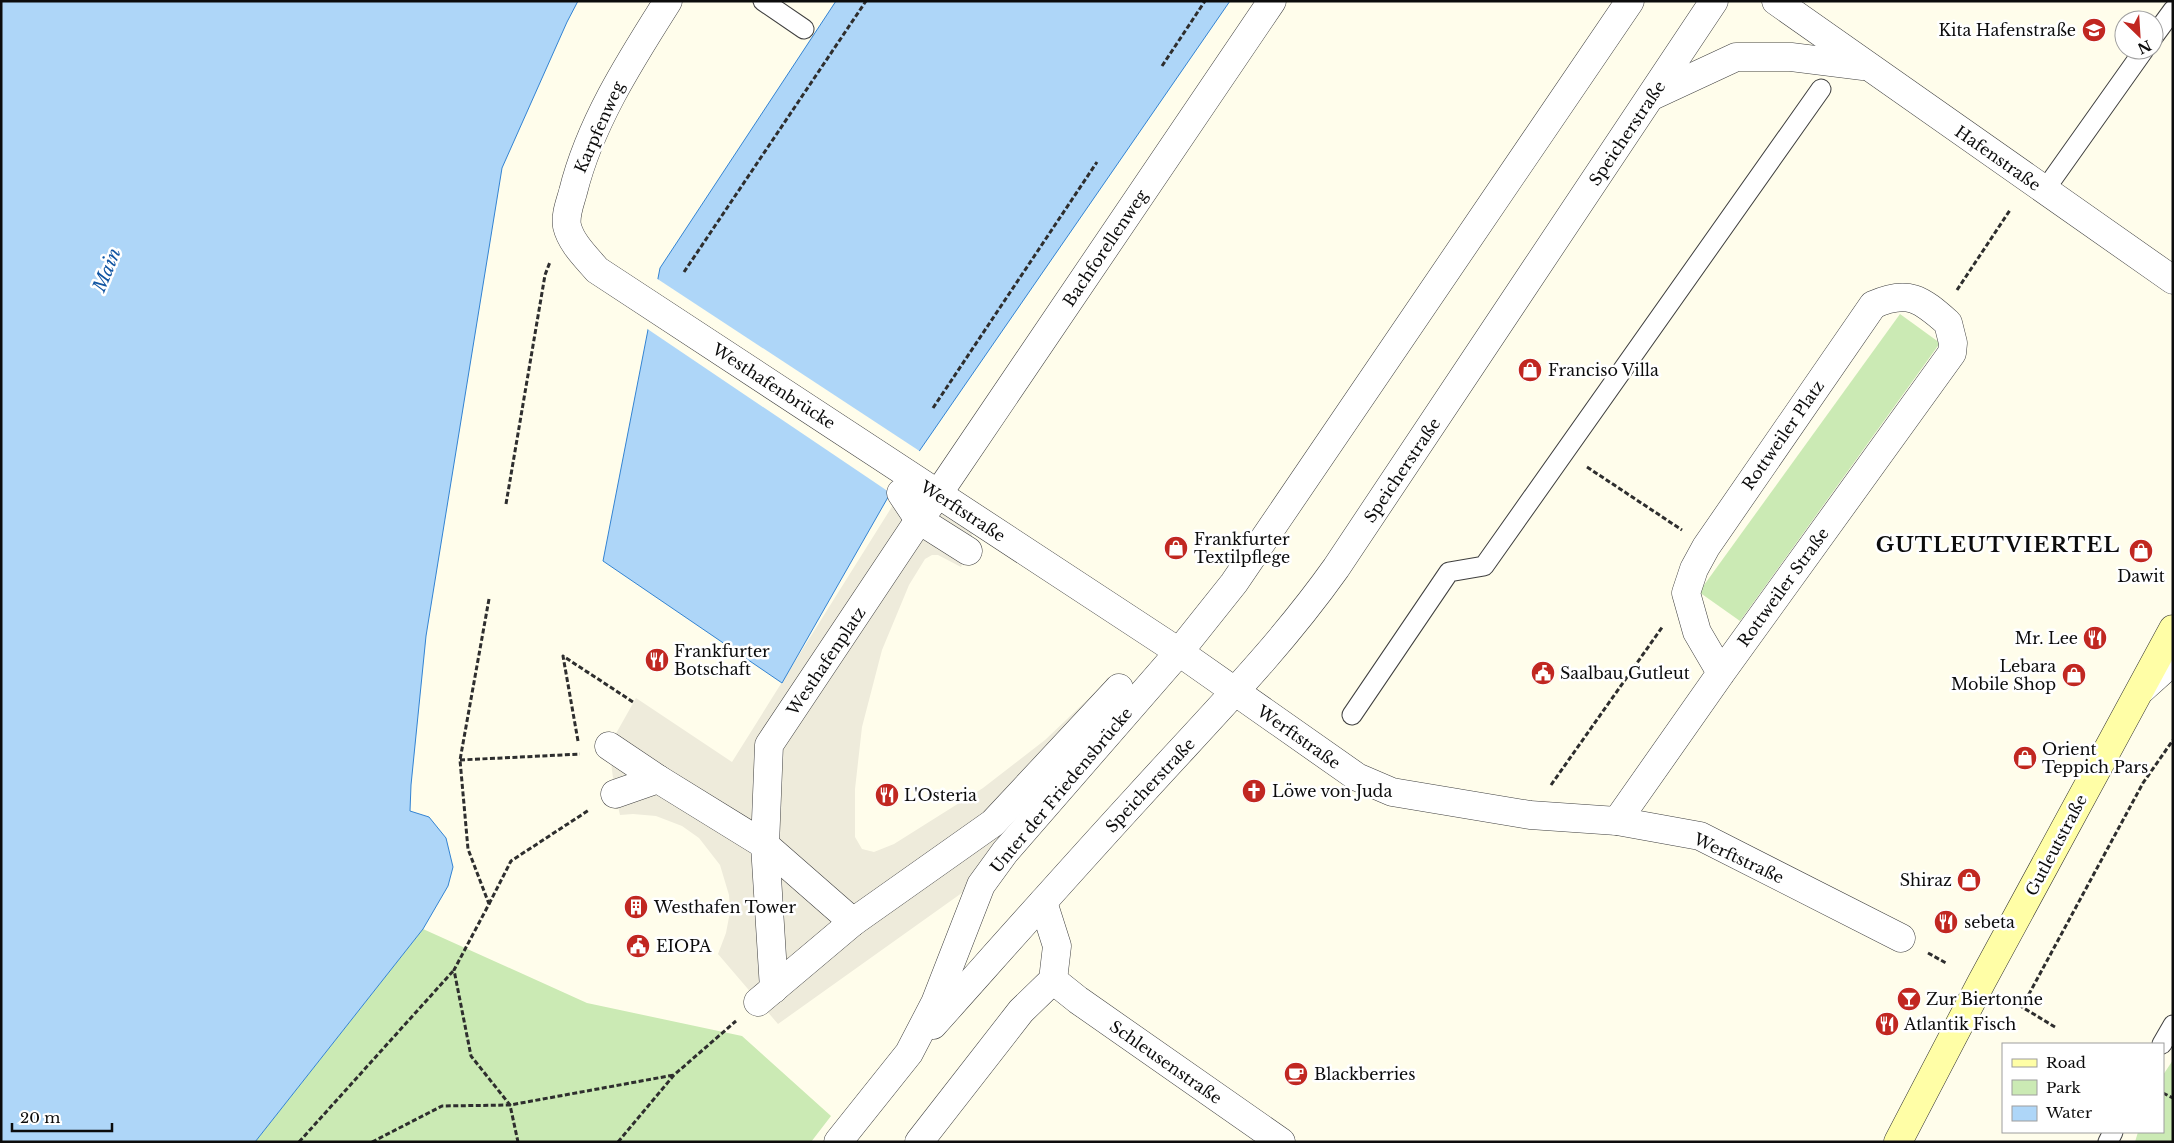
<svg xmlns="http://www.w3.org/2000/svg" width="2174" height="1143" font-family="'Libre Baskerville',serif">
<rect width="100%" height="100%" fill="#fffdeb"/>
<g fill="#cbeab4">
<path d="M1900,314L1940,343L1740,621L1699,592Z"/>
<path d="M423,929L587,1003L742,1036L831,1116L811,1142H255Z"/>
<path d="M2173,1060V1142H2135L2138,1132H2163V1075Z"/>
</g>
<path fill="#eeebdb" d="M898,497L976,519L968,551L961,567L938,555H932L925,559L909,585L882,650L862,727L855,789V837L862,849L874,852L894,844L983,788L1045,740L1105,683L1107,678L1119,688L980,880L778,1024L718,954L726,933L730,912L729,895L720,865L699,838L682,826L656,816L633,814L620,815L615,794L609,746L636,698L732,762Z"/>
<g fill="#aed6f8" stroke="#3383d2">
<path d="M1,1H578L567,22L502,168L426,636L411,785L410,811L429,817L446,838L453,867L448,886L423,929L255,1142H1Z"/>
<path d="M836,1H1230L891,492L782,683L603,561L660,268Z"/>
</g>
<path fill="#fffdeb" d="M656,278L921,452L892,494L646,328Z"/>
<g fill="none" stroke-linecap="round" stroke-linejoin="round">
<g stroke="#3f3f3f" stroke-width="21">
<g id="lane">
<path d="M763,1L804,29"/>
<path d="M2154,36L2173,10"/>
<path d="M2044,191L2144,50"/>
<path d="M1352,715L1449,572L1484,566L1821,89"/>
<path d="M2162,1044L2173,1025"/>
<path d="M2108,1142L2113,1132"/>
</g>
</g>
<g stroke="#3f3f3f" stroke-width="29">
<g id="street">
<path d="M668,1C630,61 590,123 573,192C570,203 565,215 567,226C571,243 586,257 597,270L1179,652L1357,777L1392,792L1530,815L1617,821L1700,836L1901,938"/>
<path d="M1776,1L2173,280"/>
<path d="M1652,96L1736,57H1791L1863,66"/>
<path d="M901,493L919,520L968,551"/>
<path d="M2142,689L2173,661"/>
<path d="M609,746L658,779"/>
<path d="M615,794L658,779L765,845L853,922"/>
<path d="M1617,821L1721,673L1952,353L1953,343L1948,323C1921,299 1908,289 1873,305L1706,547L1694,569L1686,593L1697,632L1721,673"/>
<path d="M1053,980L1078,1000L1281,1142"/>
<path d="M774,989L765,845L769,745L919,520L938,494L1272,1"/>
<path d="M758,1002L853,922L993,823L1119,688"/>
<path d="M933,1025C1001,949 1069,872 1138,797C1206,722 1277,651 1336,568L1714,1"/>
<path d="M838,1142L909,1053L935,1003L981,885L1005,852L1179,652L1234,583L1630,1"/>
<path d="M919,1142L1021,1011L1053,980L1057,946L1043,902"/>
</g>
</g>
<g stroke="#2e2e2e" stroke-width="29">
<path id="secondary" d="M1898,1142L1981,983L2173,629"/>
</g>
<g stroke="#2e2e2e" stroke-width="3" stroke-dasharray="5 2.5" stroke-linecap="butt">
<path d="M1162,66L1205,1"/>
<path d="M684,272L866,1"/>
<path d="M1957,290L2010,210"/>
<path d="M933,408L1097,162"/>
<path d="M1587,467L1682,530"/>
<path d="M506,504L545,275L550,262"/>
<path d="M489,599L460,760L468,849L489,904L454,970L471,1056L510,1105L518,1142"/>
<path d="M578,741L563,656L633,702"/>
<path d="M460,760L580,754"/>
<path d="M1551,785L1663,626"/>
<path d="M489,904L511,861L589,810"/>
<path d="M1928,953L1946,963"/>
<path d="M2055,1027L2022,1007L2143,783L2173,740"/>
<path d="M2163,1093L2173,1098"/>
<path d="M299,1142L454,970"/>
<path d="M372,1142L442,1106L510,1105L674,1075"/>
<path d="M618,1142L674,1075L736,1021"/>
</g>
<use href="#lane" stroke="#fff" stroke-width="19"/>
<use href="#street" stroke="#fff" stroke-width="28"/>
<use href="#secondary" stroke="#fffea6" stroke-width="28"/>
</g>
<defs>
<g id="school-disc" transform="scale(1.25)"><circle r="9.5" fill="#c12720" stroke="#fff"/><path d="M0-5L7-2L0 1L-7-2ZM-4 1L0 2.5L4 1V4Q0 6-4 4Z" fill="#fff"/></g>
<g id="shop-disc" transform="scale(1.25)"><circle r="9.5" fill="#c12720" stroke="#fff"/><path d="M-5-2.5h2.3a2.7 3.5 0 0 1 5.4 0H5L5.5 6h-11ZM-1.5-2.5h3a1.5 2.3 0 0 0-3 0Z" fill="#fff"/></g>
<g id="restaurant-disc" transform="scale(1.25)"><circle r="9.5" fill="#c12720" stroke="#fff"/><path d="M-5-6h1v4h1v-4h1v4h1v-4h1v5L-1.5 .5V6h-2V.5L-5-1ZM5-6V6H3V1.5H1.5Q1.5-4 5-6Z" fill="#fff"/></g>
<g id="civic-disc" transform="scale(1.25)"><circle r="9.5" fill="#c12720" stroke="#fff"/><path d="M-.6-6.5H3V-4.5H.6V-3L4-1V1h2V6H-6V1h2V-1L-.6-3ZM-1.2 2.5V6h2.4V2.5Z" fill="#fff"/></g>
<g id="church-disc" transform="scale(1.25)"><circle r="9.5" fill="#c12720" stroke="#fff"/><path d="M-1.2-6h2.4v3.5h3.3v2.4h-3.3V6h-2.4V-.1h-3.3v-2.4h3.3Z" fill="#fff"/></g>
<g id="building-disc" transform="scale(1.25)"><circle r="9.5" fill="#c12720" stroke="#fff"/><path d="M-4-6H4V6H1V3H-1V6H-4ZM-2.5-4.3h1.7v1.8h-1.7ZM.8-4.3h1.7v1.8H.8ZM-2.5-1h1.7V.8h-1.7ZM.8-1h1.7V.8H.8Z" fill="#fff"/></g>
<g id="bar-disc" transform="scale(1.25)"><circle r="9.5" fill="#c12720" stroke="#fff"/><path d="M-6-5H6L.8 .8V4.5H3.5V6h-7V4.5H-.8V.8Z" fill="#fff"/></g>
<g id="cafe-disc" transform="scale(1.25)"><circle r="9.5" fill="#c12720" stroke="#fff"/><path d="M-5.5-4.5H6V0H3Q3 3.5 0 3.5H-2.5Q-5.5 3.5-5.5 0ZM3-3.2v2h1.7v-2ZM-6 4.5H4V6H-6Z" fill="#fff"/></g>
</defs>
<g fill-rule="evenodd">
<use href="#school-disc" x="2094" y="30"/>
<use href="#shop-disc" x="1530" y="370"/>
<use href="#shop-disc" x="1176" y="548"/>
<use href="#shop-disc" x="2141" y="551"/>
<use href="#restaurant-disc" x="2095" y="638"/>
<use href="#restaurant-disc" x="657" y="660"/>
<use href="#civic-disc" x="1543" y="673"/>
<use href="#shop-disc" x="2074" y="675"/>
<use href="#shop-disc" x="2025" y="758"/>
<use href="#church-disc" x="1254" y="791"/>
<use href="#restaurant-disc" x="887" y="795"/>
<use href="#shop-disc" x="1969" y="880"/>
<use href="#building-disc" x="636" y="907"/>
<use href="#restaurant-disc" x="1946" y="922"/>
<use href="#civic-disc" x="638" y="946"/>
<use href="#bar-disc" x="1909" y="999"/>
<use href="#restaurant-disc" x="1887" y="1024"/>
<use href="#cafe-disc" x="1296" y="1074"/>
</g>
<g text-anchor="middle" stroke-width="5" stroke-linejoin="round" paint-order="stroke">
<g font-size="16" fill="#0c0c0c" stroke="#fff" text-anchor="start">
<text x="2076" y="36" text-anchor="end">Kita Hafenstraße</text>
<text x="1548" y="376">Franciso Villa</text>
<text x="1194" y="545">Frankfurter<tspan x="1194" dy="18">Textilpflege</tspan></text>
<text x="2141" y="582" text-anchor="middle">Dawit</text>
<text x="2078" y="644" text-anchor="end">Mr. Lee</text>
<text x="674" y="657">Frankfurter<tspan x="674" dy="18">Botschaft</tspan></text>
<text x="2056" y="672" text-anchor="end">Lebara<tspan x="2056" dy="18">Mobile Shop</tspan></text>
<text x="1560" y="679">Saalbau Gutleut</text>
<text x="2042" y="755">Orient<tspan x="2042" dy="18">Teppich Pars</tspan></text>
<text x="1272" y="797">Löwe von Juda</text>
<text x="904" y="801">L'Osteria</text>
<text x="1952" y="886" text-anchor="end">Shiraz</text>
<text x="654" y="913">Westhafen Tower</text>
<text x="1964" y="928">sebeta</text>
<text x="656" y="952">EIOPA</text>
<text x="1926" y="1005">Zur Biertonne</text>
<text x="1904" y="1030">Atlantik Fisch</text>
<text x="1314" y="1080">Blackberries</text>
</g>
<g font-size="16" fill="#0c0c0c" stroke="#fff">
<text transform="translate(599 127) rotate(-66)" y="6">Karpfenweg</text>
<text transform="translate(1627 133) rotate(-56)" y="6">Speicherstraße</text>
<text transform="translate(1998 158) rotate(35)" y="6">Hafenstraße</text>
<text transform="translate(1105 248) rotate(-56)" y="6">Bachforellenweg</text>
<text transform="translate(774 386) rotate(33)" y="6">Westhafenbrücke</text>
<text transform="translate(1783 435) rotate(-55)" y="6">Rottweiler Platz</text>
<text transform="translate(1402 470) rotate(-56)" y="6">Speicherstraße</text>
<text transform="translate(963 511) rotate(33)" y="6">Werftstraße</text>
<text transform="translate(1783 587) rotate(-54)" y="6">Rottweiler Straße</text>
<text transform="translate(826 661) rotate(-56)" y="6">Westhafenplatz</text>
<text transform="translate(1299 737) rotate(35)" y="6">Werftstraße</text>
<text transform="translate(1150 785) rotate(-47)" y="6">Speicherstraße</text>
<text transform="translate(1061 790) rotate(-50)" y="6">Unter der Friedensbrücke</text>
<text transform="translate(2056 845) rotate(-62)" y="6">Gutleutstraße</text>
<text transform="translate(1739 858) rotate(25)" y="6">Werftstraße</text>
<text transform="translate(1166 1062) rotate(35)" y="6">Schleusenstraße</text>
</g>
<g font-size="18" font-style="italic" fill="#1155a2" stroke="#fff">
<text transform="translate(107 270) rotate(-68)" y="6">Main</text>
</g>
<g font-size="21" font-weight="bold" letter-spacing="1" fill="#0c0c0c" stroke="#fff">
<text x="1998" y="552">GUTLEUTVIERTEL</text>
</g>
</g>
<rect width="2174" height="1143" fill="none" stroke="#0c0c0c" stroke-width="5"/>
<rect x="2002" y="1043" width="162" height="90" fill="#ffffff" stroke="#9e9e9e"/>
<rect x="2012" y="1059" width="25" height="8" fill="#fffea6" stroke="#9e9e9e"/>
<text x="2046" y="1068" font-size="15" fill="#0c0c0c">Road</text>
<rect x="2012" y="1080" width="25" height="15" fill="#cbeab4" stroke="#9e9e9e"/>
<text x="2046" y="1093" font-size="15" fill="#0c0c0c">Park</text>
<rect x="2012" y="1106" width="25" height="15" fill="#aed6f8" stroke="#9e9e9e"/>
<text x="2046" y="1118" font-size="15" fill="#0c0c0c">Water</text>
<g transform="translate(2139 35) rotate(155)"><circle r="24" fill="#ffffff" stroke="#9e9e9e"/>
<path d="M0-4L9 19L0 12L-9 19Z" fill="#c12720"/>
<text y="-8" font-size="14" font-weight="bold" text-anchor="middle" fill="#0c0c0c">N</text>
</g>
<path d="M12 1123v8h100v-8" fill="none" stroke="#0c0c0c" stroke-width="2.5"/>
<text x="20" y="1123" font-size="15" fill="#0c0c0c" stroke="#ffffff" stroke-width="4" paint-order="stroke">20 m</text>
</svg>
